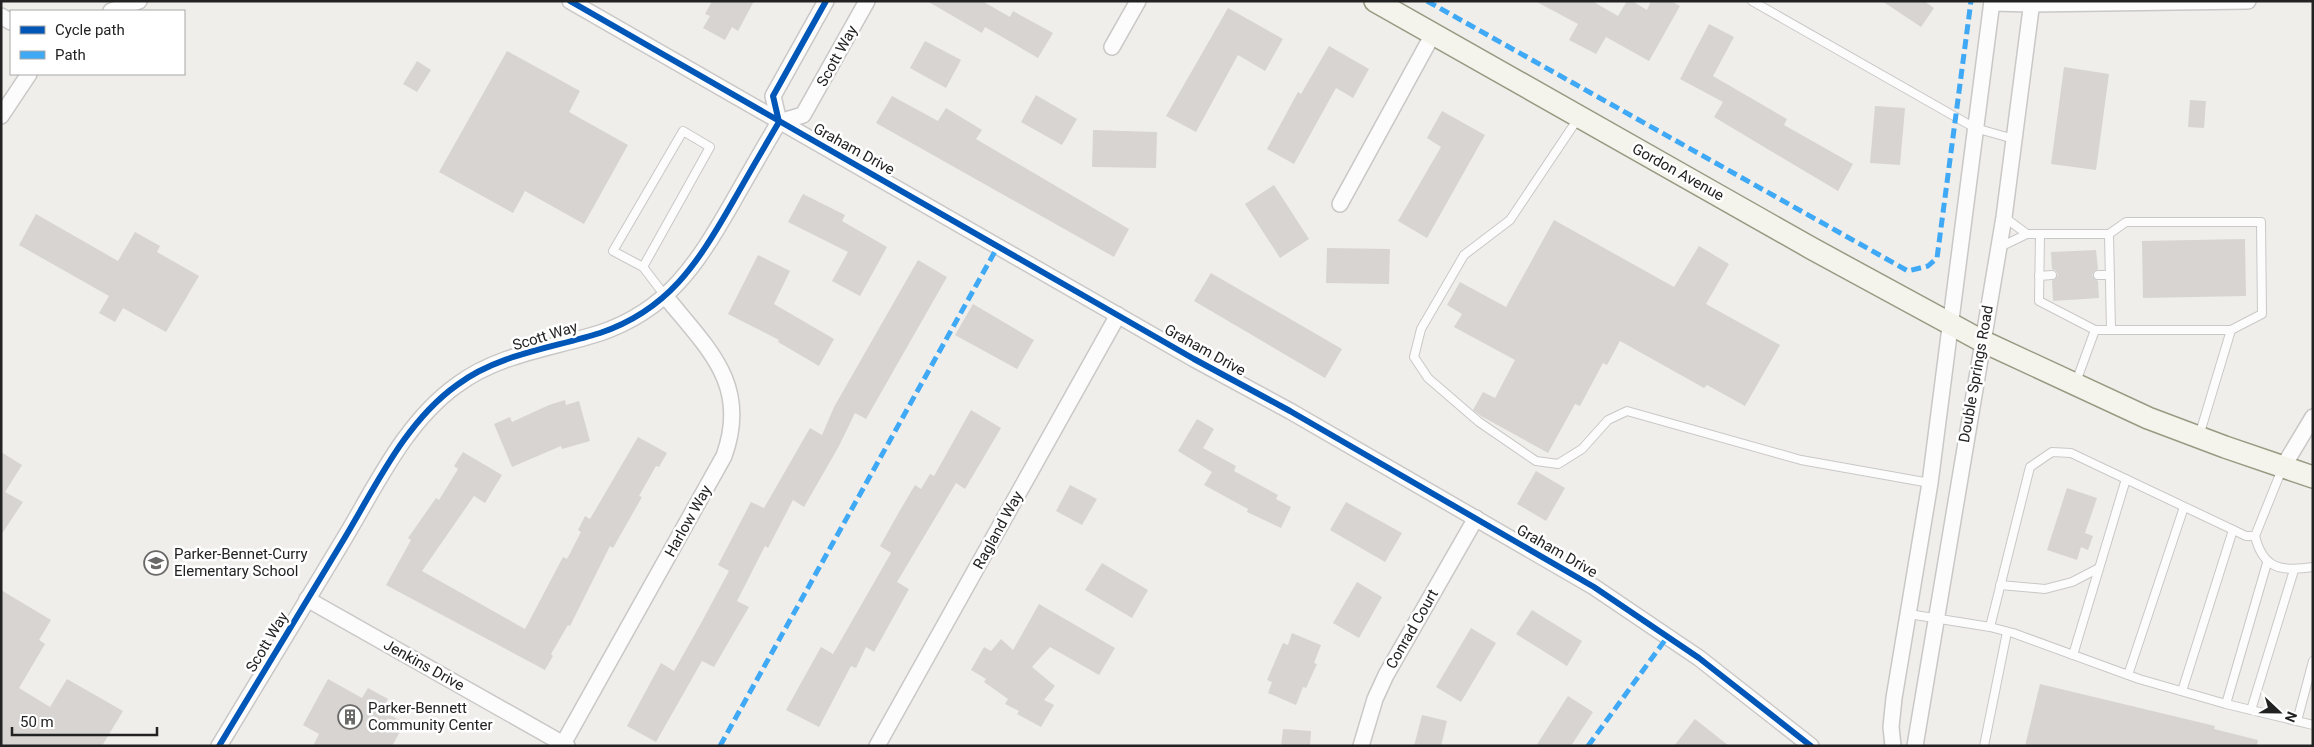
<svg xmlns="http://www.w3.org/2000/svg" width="2314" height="747" font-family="Roboto,sans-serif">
<rect width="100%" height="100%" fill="#f0eeeb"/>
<g fill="#d7d4d2">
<path d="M712,1H754L738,31L732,27L725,40L703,28L710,16L705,14Z"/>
<path d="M927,1H982L1010,17L1013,11L1053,33L1038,58L985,27L982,33Z"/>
<path d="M1535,1H1592L1618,16L1627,1H1632L1647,10L1651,1H1671L1680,6L1649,61L1606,37L1596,54L1569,40L1578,24Z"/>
<path d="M1882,1H1924L1934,8L1921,27Z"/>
<path d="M1228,8L1283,39L1265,71L1238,55L1196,132L1166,116Z"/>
<path d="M1709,24L1734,37L1713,76L1787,119L1784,125L1853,164L1838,191L1714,117L1723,102L1680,79Z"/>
<path d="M925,41L961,60L946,88L910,68Z"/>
<path d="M1329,46L1369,69L1353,98L1336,88L1294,164L1267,149L1298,92L1301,94Z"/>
<path d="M507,51L580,91L569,112L628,145L584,224L525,191L513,213L439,172Z"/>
<path d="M417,61L431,70L417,92L403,84Z"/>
<path d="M2064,67L2109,74L2096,170L2051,164Z"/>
<path d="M1036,95L1077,119L1062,145L1021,122Z"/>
<path d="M892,96L938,121L946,108L982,130L976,139L1129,229L1114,257L876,123Z"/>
<path d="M2190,100L2206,101L2204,128L2188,127Z"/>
<path d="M1875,106L1905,108L1900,165L1870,163Z"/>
<path d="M1442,111L1485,135L1427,238L1398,221L1441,147L1427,138Z"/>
<path d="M1093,130L1157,132L1156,168L1092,167Z"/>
<path d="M1274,185L1309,239L1280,258L1245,204Z"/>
<path d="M803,194L845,215L842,221L887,247L860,296L832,281L848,252L788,222Z"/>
<path d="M36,214L118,261L135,232L160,246L157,252L199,276L166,332L123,308L115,322L99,313L109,296L19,245Z"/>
<path d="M1554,220L1674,287L1699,246L1729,264L1706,304L1780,345L1745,406L1707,385L1704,388L1620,341L1607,365L1603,363L1580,406L1575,404L1548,453L1481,416L1473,410L1483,392L1495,398L1515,360L1454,327L1462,314L1447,305L1460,282L1506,307Z"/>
<path d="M2245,239L2246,296L2143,298L2142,241Z"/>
<path d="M1327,248L1390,249L1389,284L1326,283Z"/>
<path d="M2096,250L2098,269L2092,275L2098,281L2099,298L2053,301L2052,281L2058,275L2056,271L2052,269L2051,252Z"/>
<path d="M758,255L790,271L774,304L834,339L819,366L778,342L779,340L728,314Z"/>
<path d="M918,260L947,277L866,419L855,413L839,446L804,507L793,500L768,548L765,546L737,601L749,607L714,667L702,661L656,742L627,726L661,663L674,671L700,625L729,571L718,565L751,502L764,508L810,428L822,435L834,407Z"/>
<path d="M1211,273L1342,349L1325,378L1194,301Z"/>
<path d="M973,304L1034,340L1017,369L955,335Z"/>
<path d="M565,400L566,405L579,401L590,441L562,449L561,446L512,467L494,424L510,417L512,422L549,405Z"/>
<path d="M971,410L1001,428L965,489L956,483L897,582L909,589L874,652L866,647L856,668L851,666L819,727L786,710L821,647L833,654L891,553L880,546L899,512L915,485L921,489L930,474L934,476Z"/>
<path d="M1197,419L1214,429L1203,448L1236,466L1234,471L1278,495L1276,499L1291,507L1281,528L1247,512L1248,509L1204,485L1212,472L1178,451Z"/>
<path d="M638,437L667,453L659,467L656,466L639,496L642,497L613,548L610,546L570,626L568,625L551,654L553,656L545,670L386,585L411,540L408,538L436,498L439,500L458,469L454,466L463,452L502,475L485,503L474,496L422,571L525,629L563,557L567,559L581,532L578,530L585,516L590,519Z"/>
<path d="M1,452L22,465L5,492L23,502L1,535Z"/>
<path d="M1536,471L1565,488L1546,521L1517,504Z"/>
<path d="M1070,485L1097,499L1082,525L1056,511Z"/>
<path d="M2067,488L2097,498L2085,533L2093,536L2088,550L2081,547L2077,560L2047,550Z"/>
<path d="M1346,502L1402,533L1385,562L1330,530Z"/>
<path d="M1102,563L1148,590L1132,618L1085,590Z"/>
<path d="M1357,582L1382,597L1359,638L1333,623Z"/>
<path d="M1,590L51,620L39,640L45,644L19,688L50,707L67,679L123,711L102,746H1Z"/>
<path d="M1039,604L1115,648L1099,675L1050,647L1032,667L1055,686L1044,700L1054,705L1041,727L1017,714L1019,711L1005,704L1008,699L984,682L986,679L971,670L984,647L991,651L1001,639L1013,650Z"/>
<path d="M1532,610L1582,641L1567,666L1516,634Z"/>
<path d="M1471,628L1496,643L1461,702L1436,687Z"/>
<path d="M1292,633L1321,645L1314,663L1317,664L1306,688L1303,687L1296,705L1268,693L1272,682L1267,680L1283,643L1288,645Z"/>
<path d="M328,679L362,698L368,688L388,699L381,710L405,723L392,746H313L319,734L303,725Z"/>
<path d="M2040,684L2215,726L2214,729L2258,740L2257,746H2025Z"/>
<path d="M1568,696L1593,712L1571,746H1536Z"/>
<path d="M1422,715L1447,721L1441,746H1414Z"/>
<path d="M1695,719L1729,746H1674Z"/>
<path d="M1283,729L1311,731L1310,746H1281Z"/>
</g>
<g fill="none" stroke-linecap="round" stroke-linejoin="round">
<g stroke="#c9c8c7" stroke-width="10">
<g id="service">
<path d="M1752,1L1975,128L2014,139"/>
<path d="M1579,117L1510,220L1464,255L1421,329L1414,357L1428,378L1479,422L1536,461L1558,464L1582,449L1608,420L1627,411L1801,460L1930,483"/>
<path d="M2027,234H2109L2126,222H2261L2262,314L2231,330H2095"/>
<path d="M2109,234L2111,330"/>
<path d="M2040,235L2039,301L2095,330L2076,382"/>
<path d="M1998,248L2027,234L2004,217"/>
<path d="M643,267L710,147L683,131L613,251L643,267L666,297"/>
<path d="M2098,275H2110"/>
<path d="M2039,276L2052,275"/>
<path d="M2199,436L2231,330"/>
<path d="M2255,536C2263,569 2281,572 2313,567"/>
<path d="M2000,585L2045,589L2072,582L2099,568"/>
<path d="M1909,614L1990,627L2013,633L2139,679L2226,704L2313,725"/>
<path d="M1990,627L2030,467L2052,452L2071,453L2246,536H2255L2282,469"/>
<path d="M2073,655L2126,479"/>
<path d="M2128,675L2184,507"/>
<path d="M2182,691L2233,530"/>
<path d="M2226,704L2267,563"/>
<path d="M2251,710L2294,570"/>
<path d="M2297,721L2313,661"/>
<path d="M1984,746L2007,632"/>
</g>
</g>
<g stroke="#c9c8c7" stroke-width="18">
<g id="minor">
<path d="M570,1L1194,359L1290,411L1594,587L1699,658L1811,746"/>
<path d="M1992,3L2031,4L2248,1"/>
<path d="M111,11L139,1"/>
<path d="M1,16L11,22"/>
<path d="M1112,47L1138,1"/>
<path d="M1,116L29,74"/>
<path d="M779,122L803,115L867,1"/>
<path d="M1340,204L1433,34"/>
<path d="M2283,467L2313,417"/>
<path d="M307,599L567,746"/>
<path d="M563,744L724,456C750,384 707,348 666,297"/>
<path d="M219,746C260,677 302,608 344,539C376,486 405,422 457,385C498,354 553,348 600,333C668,310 697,264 731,205C747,177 763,149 779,122L773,96L826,1"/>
<path d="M877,746L1118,315"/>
<path d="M1361,746L1375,699L1386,675L1476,518"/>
<path d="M1893,746L1891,727L1894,698L1930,483L1992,1"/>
<path d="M1915,746L2004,217L2032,1"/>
</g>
</g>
<g stroke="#999a82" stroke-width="24">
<path id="secondary" d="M1375,1L1811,248L1982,341L2148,418L2225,447L2313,477"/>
</g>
<use href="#service" stroke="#fdfcfc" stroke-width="8"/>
<use href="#minor" stroke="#fdfcfc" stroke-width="15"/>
<use href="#secondary" stroke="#f4f4ed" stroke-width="21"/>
<g stroke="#3fa9f5" stroke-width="5" stroke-dasharray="10 5" stroke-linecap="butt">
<path d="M1427,1L1908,271L1928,266L1937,258L1971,1"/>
<path d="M720,746L998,246"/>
<path d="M1588,746L1668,636"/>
</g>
<g stroke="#fff" stroke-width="9">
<g id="cycleway">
<path d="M570,1L1194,359L1290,411L1594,587L1699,658L1811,746"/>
<path d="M219,746C260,677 302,608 344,539C376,486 405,422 457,385C498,354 553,348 600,333C668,310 697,264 731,205C747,177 763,149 779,122L773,96L826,1"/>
</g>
</g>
<use href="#cycleway" stroke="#0057b8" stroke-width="6"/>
</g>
<defs>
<g id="school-ring" transform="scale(1.25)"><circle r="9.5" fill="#fff" stroke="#6a6968" stroke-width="1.5"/><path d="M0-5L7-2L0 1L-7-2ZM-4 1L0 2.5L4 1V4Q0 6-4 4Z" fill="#6a6968"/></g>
<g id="building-ring" transform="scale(1.25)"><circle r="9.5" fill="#fff" stroke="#6a6968" stroke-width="1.5"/><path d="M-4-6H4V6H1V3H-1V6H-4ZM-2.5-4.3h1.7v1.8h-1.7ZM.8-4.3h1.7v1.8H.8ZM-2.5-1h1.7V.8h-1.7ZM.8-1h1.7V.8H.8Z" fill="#6a6968"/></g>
</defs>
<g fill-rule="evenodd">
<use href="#school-ring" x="156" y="563"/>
<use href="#building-ring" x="350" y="717"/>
</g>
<g text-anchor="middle" stroke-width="5" stroke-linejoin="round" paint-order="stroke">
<g font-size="15" fill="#222" stroke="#fff">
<text transform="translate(837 56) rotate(-61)" y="5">Scott Way</text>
<text transform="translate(854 149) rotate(29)" y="5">Graham Drive</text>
<text transform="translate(1678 172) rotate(29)" y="5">Gordon Avenue</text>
<text transform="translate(545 336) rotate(-17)" y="5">Scott Way</text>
<text transform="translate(1205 350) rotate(29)" y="5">Graham Drive</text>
<text transform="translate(1976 374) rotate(-80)" y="5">Double Springs Road</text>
<text transform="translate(688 521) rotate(-61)" y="5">Harlow Way</text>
<text transform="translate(998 530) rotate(-61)" y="5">Ragland Way</text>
<text transform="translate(1557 551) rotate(30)" y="5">Graham Drive</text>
<text transform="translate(1412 629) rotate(-60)" y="5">Conrad Court</text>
<text transform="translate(267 642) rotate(-59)" y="5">Scott Way</text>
<text transform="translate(424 665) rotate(29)" y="5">Jenkins Drive</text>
</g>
<g font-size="15" fill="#222" stroke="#fff" text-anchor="start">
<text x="174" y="559">Parker-Bennet-Curry<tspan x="174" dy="17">Elementary School</tspan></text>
<text x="368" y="713">Parker-Bennett<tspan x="368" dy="17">Community Center</tspan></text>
</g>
</g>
<rect width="2314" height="747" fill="none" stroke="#222222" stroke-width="5"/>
<rect x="10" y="10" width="175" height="65" fill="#ffffff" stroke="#a7a7a7"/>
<rect x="20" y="26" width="25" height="8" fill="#0057b8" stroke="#a7a7a7"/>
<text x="55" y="35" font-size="15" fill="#222222">Cycle path</text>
<rect x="20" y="51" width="25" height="8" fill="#3fa9f5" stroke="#a7a7a7"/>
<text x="55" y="60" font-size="15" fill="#222222">Path</text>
<g transform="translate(2279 712) rotate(112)" stroke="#ffffff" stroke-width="4" paint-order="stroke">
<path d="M0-4L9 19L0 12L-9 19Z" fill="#222222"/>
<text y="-8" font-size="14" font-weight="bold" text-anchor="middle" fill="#222222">N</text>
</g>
<path d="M12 727v8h145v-8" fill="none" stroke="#222222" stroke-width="2.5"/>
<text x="20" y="727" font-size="15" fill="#222222" stroke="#ffffff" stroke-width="4" paint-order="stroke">50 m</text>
</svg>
